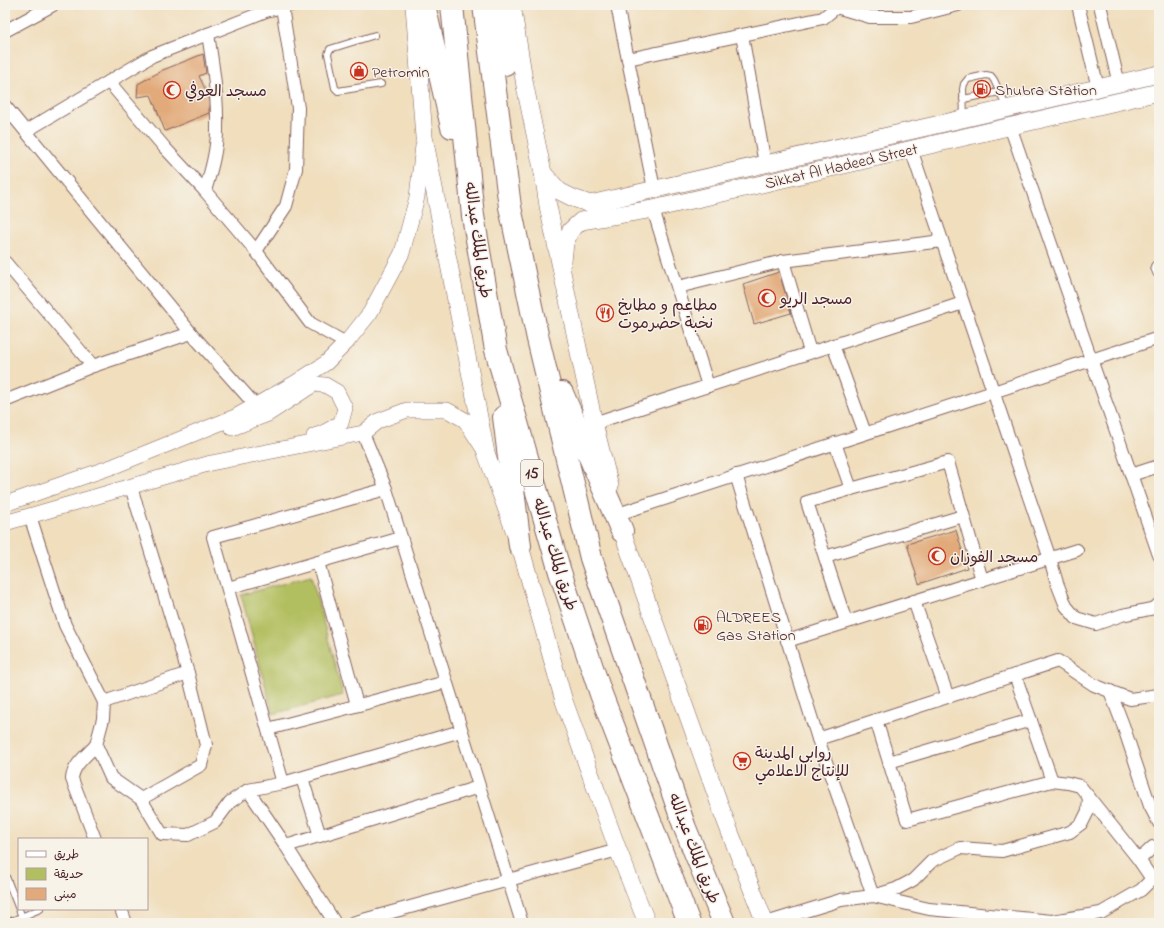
<svg xmlns="http://www.w3.org/2000/svg" width="1164" height="928" font-family="'Indie Flower','Playpen Sans Arabic',sans-serif">
<rect width="100%" height="100%" fill="#f7f3e8"/>
<filter id="ink" filterUnits="userSpaceOnUse"><feTurbulence type="fractalNoise" baseFrequency=".025" numOctaves="2"/><feDisplacementMap in="SourceGraphic" scale="8" xChannelSelector="R" yChannelSelector="G"/><feConvolveMatrix kernelMatrix="1 2 1 2 8 2 1 2 1" color-interpolation-filters="sRGB"/></filter>
<filter id="wash" filterUnits="userSpaceOnUse"><feTurbulence type="fractalNoise" baseFrequency=".012" numOctaves="4" result="noise"/><feDisplacementMap in="SourceGraphic" scale="16" xChannelSelector="R" yChannelSelector="G"/><feGaussianBlur stdDeviation="0.9" result="paint"/><feColorMatrix in="noise" values="0 0 0 0 0 0 0 0 0 0 0 0 0 0 0 0 0 1.4 0 .05"/><feComposite in="paint" operator="in"/></filter>
<g filter="url(#wash)">
<rect width="100%" height="100%" fill="#f0debd"/>
<path fill="#b2bf61" stroke="#7e6f46" d="M311,576L343,695L273,714L241,595Z"/>
<g id="blocks">
<g fill="#e2aa7a">
<path d="M203,54L206,73L199,76L209,98V113L165,131L151,95L137,97L138,84L163,70Z"/>
<path d="M779,272L791,313L754,324L743,284Z"/>
<path d="M956,530L967,568L919,584L907,544Z"/>
</g>
</g>
</g>
<g filter="url(#ink)">
<use href="#blocks" fill-opacity="0" stroke="#84625e" stroke-width="1"/>
<g fill="none" stroke-linecap="round" stroke-linejoin="round">
<g stroke="#84625e" stroke-width="8">
<g id="service">
<path d="M375,35L330,49L328,54L335,88L338,91L381,84"/>
<path d="M963,99L1000,92"/>
<path d="M964,117L963,89L964,84L968,79L986,75L991,76L994,80L1007,108"/>
<path d="M5,874L22,917"/>
<path d="M7,923L40,909"/>
</g>
</g>
<g stroke="#84625e" stroke-width="14">
<g id="minor">
<path d="M617,5L654,189"/>
<path d="M1078,5L1098,88"/>
<path d="M1100,5L1119,84"/>
<path d="M836,7L870,17H911L958,5"/>
<path d="M5,31L53,5"/>
<path d="M742,35L765,164"/>
<path d="M628,59L823,18L839,5"/>
<path d="M109,82L165,148L205,191L256,251L310,323L346,343"/>
<path d="M5,106L191,333L256,406"/>
<path d="M1010,126L1159,555"/>
<path d="M26,131L152,56L266,11L291,5"/>
<path d="M911,149L1050,559L1057,583L1066,606L1076,618L1096,624L1122,615L1155,608L1159,604"/>
<path d="M205,191C211,171 217,150 217,130C218,97 213,66 208,34"/>
<path d="M653,209L708,386"/>
<path d="M256,251L286,206L296,169L298,108L282,7"/>
<path d="M783,261L810,352"/>
<path d="M5,262L93,366"/>
<path d="M1157,267L1159,272"/>
<path d="M678,287L783,261L942,241"/>
<path d="M833,345L865,433"/>
<path d="M5,401L93,366L191,333"/>
<path d="M594,423L963,303"/>
<path d="M363,433L386,489L522,923"/>
<path d="M835,443L851,489"/>
<path d="M736,475L818,739L873,896L896,889L913,880L932,861L960,848L1002,851L1070,832L1082,823L1088,811L1089,797"/>
<path d="M1131,475L1159,466"/>
<path d="M131,487L188,673L206,745L201,765L141,799"/>
<path d="M618,514L1159,338"/>
<path d="M30,516L65,625L104,702L103,719L96,745L111,778L141,799L162,834L188,835L215,822L230,802L248,790L283,783L461,731"/>
<path d="M825,557L963,516"/>
<path d="M318,562L357,705"/>
<path d="M228,588L401,538"/>
<path d="M914,601L948,697"/>
<path d="M846,622L807,502L851,489L948,462L982,580"/>
<path d="M787,641L1077,550"/>
<path d="M1110,691L1123,725L1150,806L1159,823"/>
<path d="M104,702L188,673"/>
<path d="M876,720L907,820L1052,781L1015,675"/>
<path d="M268,729L446,682"/>
<path d="M818,739L1058,661L1094,685L1130,699L1159,695"/>
<path d="M889,762L1031,720"/>
<path d="M302,778L320,836"/>
<path d="M283,783L213,537L386,489"/>
<path d="M248,790L286,846L335,923"/>
<path d="M95,839L72,779C73,765 86,756 96,745"/>
<path d="M286,846L479,787"/>
<path d="M1139,860L1153,847L1159,846"/>
<path d="M121,909L126,923"/>
<path d="M352,923L618,850"/>
<path d="M766,923L841,900L873,896L929,909L1052,921L1101,913L1141,890L1152,879L1139,860L1080,786L1068,783L1052,781"/>
</g>
</g>
<g stroke="#84625e" stroke-width="16">
<g id="tertiary">
<path d="M232,428L268,414L314,384L325,385L337,392L345,408L341,423L323,433L314,436"/>
<path d="M5,504L114,466L235,417L295,383L326,363L346,343L370,313L402,253L417,197L423,146"/>
<path d="M5,523L211,463L363,433L378,421L407,410H447L465,420L485,451"/>
</g>
</g>
<g stroke="#84625e" stroke-width="18">
<g id="secondary">
<path d="M414,5L424,137L486,453L520,546L564,701L618,850L647,923"/>
<path d="M512,5L525,86L543,173L548,206L594,423L610,486"/>
<path d="M543,173L559,191L573,198L590,204L1159,74"/>
<path d="M563,261L565,243L571,230L581,221L653,209L1159,92"/>
<path d="M619,519L622,531L723,814L765,923"/>
</g>
</g>
<g stroke="#84625e" stroke-width="24">
<g id="motorway">
<path d="M424,5L452,127"/>
<path d="M452,5L473,216L496,350L560,572L601,694L689,923"/>
<path d="M484,5L510,207L538,339L591,558L685,828L724,923"/>
<path d="M502,5L505,64"/>
<path d="M562,393L622,531"/>
<path d="M504,417L520,546"/>
</g>
</g>
<use href="#service" stroke="#fff" stroke-width="6"/>
<use href="#minor" stroke="#fff" stroke-width="12"/>
<use href="#tertiary" stroke="#fff" stroke-width="15"/>
<use href="#secondary" stroke="#fff" stroke-width="17"/>
<use href="#motorway" stroke="#fff" stroke-width="22"/>
</g>
</g>
<defs>
<g id="shop-ring" transform="scale(0.9)"><circle r="9.5" fill="#f7f3e8" stroke="#c8321e" stroke-width="1.5"/><path d="M-5-2.5h2.3a2.7 3.5 0 0 1 5.4 0H5L5.5 6h-11ZM-1.5-2.5h3a1.5 2.3 0 0 0-3 0Z" fill="#c8321e"/></g>
<g id="fuel-ring" transform="scale(0.9)"><circle r="9.5" fill="#f7f3e8" stroke="#c8321e" stroke-width="1.5"/><path d="M-5.5-6h7V0h2V4h1.3V-2.5L3-4.5l.8-.8L6-3V5H2.5V1h-1V6h-7ZM-4.2-4.7v3.2H.2V-4.7Z" fill="#c8321e"/></g>
<g id="mosque-ring" transform="scale(0.9)"><circle r="9.5" fill="#f7f3e8" stroke="#c8321e" stroke-width="1.5"/><path d="M3.5-4.9A6 6 0 1 0 3.5 4.9A5 5 0 1 1 3.5-4.9Z" fill="#c8321e"/></g>
<g id="restaurant-ring" transform="scale(0.9)"><circle r="9.5" fill="#f7f3e8" stroke="#c8321e" stroke-width="1.5"/><path d="M-5-6h1v4h1v-4h1v4h1v-4h1v5L-1.5 .5V6h-2V.5L-5-1ZM5-6V6H3V1.5H1.5Q1.5-4 5-6Z" fill="#c8321e"/></g>
<g id="supermarket-ring" transform="scale(0.9)"><circle r="9.5" fill="#f7f3e8" stroke="#c8321e" stroke-width="1.5"/><path d="M-6-5.5h2.5l.6 2H6L4.5 2H-2.5L-4.4-4H-6ZM-1.5 3.2a1.3 1.3 0 1 0 .1 0ZM3 3.2a1.3 1.3 0 1 0 .1 0Z" fill="#c8321e"/></g>
</defs>
<g fill-rule="evenodd">
<use href="#shop-ring" x="359" y="71"/>
<use href="#fuel-ring" x="982" y="89"/>
<use href="#mosque-ring" x="172" y="90"/>
<use href="#mosque-ring" x="767" y="298"/>
<use href="#restaurant-ring" x="605" y="313"/>
<use href="#mosque-ring" x="937" y="556"/>
<use href="#fuel-ring" x="703" y="625"/>
<use href="#supermarket-ring" x="742" y="761"/>
</g>
<g text-anchor="middle" stroke-width="3" stroke-linejoin="round" paint-order="stroke">
<rect fill="#f7f3e8" stroke="#7e5f64" stroke-width="1" x="521" y="460" width="22" height="26" rx="3"/>
<g font-size="15" font-weight="bold" fill="#4a1f2b">
<text x="532" y="478">15</text>
</g>
<g font-size="16" fill="#4a1f2b" stroke="#f7f3e8" text-anchor="start">
<text x="372" y="77">Petromin</text>
<text x="995" y="95">Shubra Station</text>
<text x="185" y="96">مسجد العوفي</text>
<text x="780" y="304">مسجد الريو</text>
<text x="618" y="310">مطاعم و مطابخ<tspan x="618" dy="18">نخبة حضرموت</tspan></text>
<text x="950" y="562">مسجد الفوزان</text>
<text x="716" y="622">ALDREES<tspan x="716" dy="18">Gas Station</tspan></text>
<text x="755" y="758">روابي المدينة<tspan x="755" dy="18">للإنتاج الاعلامي</tspan></text>
</g>
<g font-size="16" fill="#4a1f2b" stroke="#f7f3e8">
<text transform="translate(841 165) rotate(-13)" y="6">Sikkat Al Hadeed Street</text>
<text transform="translate(479 240) rotate(82)" y="6">طريق الملك عبدالله</text>
<text transform="translate(556 554) rotate(73)" y="6">طريق الملك عبدالله</text>
<text transform="translate(695 848) rotate(69)" y="6">طريق الملك عبدالله</text>
</g>
</g>
<rect width="1164" height="928" fill="none" stroke="#f7f3e8" stroke-width="20"/>
<rect x="18" y="838" width="130" height="72" fill="#f7f3e8" stroke="#b29e9c"/>
<rect x="26" y="851" width="20" height="6" fill="#ffffff" stroke="#b29e9c"/>
<text x="54" y="858" font-size="12" fill="#4a1f2b">طريق</text>
<rect x="26" y="868" width="20" height="12" fill="#b2bf61" stroke="#b29e9c"/>
<text x="54" y="878" font-size="12" fill="#4a1f2b">حديقة</text>
<rect x="26" y="888" width="20" height="12" fill="#e2aa7a" stroke="#b29e9c"/>
<text x="54" y="898" font-size="12" fill="#4a1f2b">مبنى</text>
</svg>
